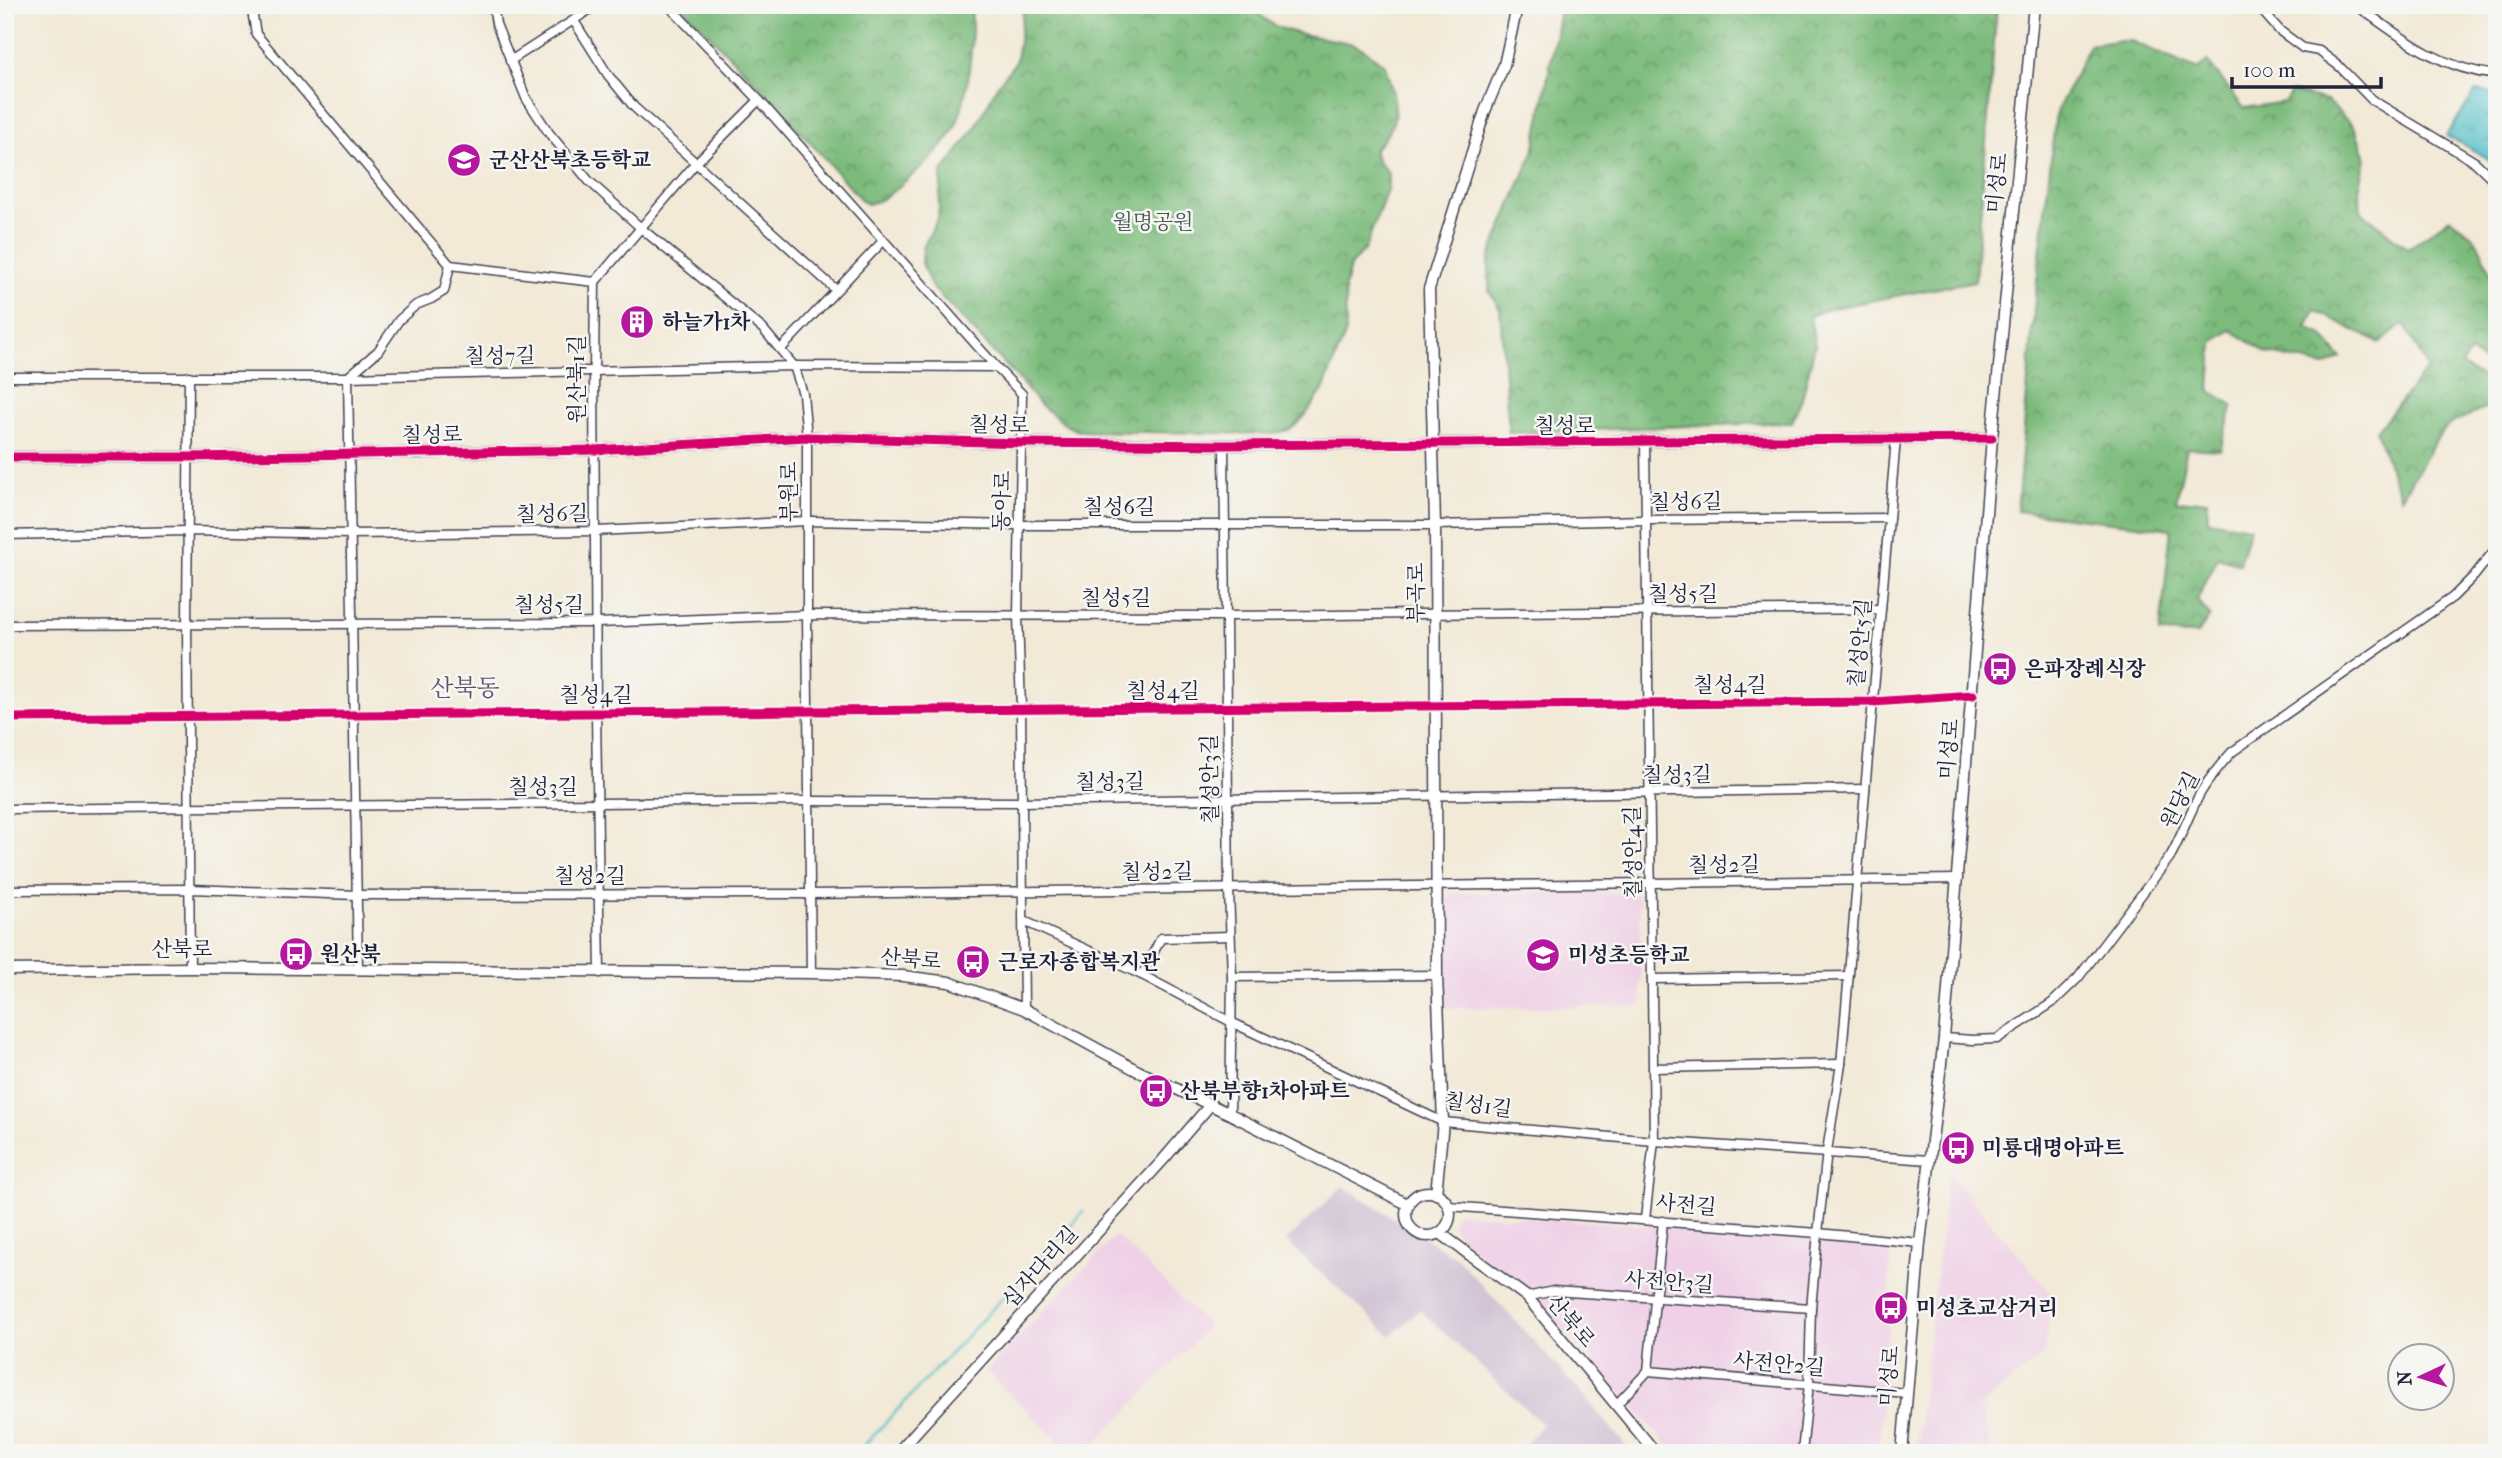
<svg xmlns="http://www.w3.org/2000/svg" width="2502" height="1458" font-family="'IM FELL French Canon','Noto Serif KR',serif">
<defs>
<pattern id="forest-crowns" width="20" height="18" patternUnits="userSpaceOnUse" patternTransform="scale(1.75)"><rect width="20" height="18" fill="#7cbb7b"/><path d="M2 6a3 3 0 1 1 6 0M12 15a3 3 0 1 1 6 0" fill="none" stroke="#659866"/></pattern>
<pattern id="water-ripples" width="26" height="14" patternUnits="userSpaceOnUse" patternTransform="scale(1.75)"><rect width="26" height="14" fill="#52c0c8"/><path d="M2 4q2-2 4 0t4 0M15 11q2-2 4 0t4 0" fill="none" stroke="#449ca4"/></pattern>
</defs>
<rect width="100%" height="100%" fill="#f6f6f2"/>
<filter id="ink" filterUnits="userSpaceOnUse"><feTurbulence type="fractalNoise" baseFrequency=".0143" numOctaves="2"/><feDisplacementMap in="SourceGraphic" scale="14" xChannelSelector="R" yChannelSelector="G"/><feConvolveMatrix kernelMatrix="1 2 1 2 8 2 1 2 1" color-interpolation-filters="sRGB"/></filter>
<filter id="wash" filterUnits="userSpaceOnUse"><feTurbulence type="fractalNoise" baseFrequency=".00686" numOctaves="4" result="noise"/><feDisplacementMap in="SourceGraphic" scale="28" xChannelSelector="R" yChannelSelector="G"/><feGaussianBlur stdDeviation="1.57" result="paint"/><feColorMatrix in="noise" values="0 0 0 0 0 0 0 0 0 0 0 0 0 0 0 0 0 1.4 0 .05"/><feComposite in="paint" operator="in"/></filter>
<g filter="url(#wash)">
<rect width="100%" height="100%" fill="#f2e9d6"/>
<g fill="#efd0e6">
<path d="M1455,893H1635L1640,899L1641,1006L1446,1008L1445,904L1448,896Z"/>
<path d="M1948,1172L2052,1294L2044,1354L1980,1406L1992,1453H1916Z"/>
<path d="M1456,1213L1795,1235L1891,1247L1887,1352L1878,1453H1674L1576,1342L1458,1235L1452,1225Z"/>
<path d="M1116,1235L1209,1326L1086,1453H1071L986,1371Z"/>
</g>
<path fill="#cdbed2" d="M1343,1186L1458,1259L1577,1388L1632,1453H1518L1542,1424L1420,1310L1391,1336L1286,1241Z"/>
<g fill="url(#forest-crowns)" stroke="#4f6e5b" stroke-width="2">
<path d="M680,5H971C974,38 969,96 955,127C945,147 925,164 908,179C895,189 884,201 868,204L862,201L776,104Z"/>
<path d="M1024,5H1255C1265,37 1328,36 1353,44C1365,48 1375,58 1385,65C1395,102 1405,119 1375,148C1374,160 1381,163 1388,173V187L1365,249L1350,266L1345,286L1346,332L1323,390L1304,417L1291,429L1273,434L1079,431L1067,426L1037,402L1017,377L931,286L922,264L923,248L938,218L942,173L975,128L997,86L1016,61Z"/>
<path d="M1561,5H1997L1975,281L1828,309L1810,316L1815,345L1802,399L1792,422L1509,433L1500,309L1489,290V259L1535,147Z"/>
<path d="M2116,41H2131L2198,70L2207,61L2244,108L2285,102L2291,92L2327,101L2355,128L2366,158L2359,190L2361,211L2408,249L2450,218C2457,224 2469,231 2475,239C2499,277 2502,324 2490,366L2470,352L2461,365L2497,386C2495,413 2467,413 2449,425C2438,431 2410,484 2401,498L2376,431L2428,368L2404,324L2379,343L2315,310L2307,328L2321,334L2341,358L2325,366L2267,353L2231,330L2213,342L2210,391L2233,405L2220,450L2187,448L2176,502L2207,500L2208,520L2250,527L2239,564L2218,557L2197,600L2210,616L2197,634L2160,633L2171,529L2017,511L2035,299L2056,113L2090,45Z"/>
</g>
<path fill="url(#water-ripples)" stroke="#3a7182" stroke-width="2" d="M2476,91L2497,93V166L2484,156L2446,136Z"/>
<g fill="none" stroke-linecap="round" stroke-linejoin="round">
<path stroke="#52c0c8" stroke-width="2.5" d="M857,1453L1083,1212"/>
</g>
</g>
<g filter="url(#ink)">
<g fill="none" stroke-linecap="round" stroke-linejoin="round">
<g stroke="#414052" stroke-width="11">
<g id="minor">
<path d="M251,5L256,34L450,265"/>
<path d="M493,5L496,24L526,98L549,133L589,181L642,229L763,329L794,366L803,394L807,437V615L811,973"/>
<path d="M668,5L759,100L996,367L1022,394L1018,615L1021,709L1024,1009"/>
<path d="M2257,5L2280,31L2303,48L2319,51L2339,66L2372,100L2475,162L2497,183"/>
<path d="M2356,5C2403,39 2438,68 2497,75"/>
<path d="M574,21L608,75L634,107L835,289"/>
<path d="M510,61L597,5"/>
<path d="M781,349L883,241"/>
<path d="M189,376L187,624L190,968"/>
<path d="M5,377H348L794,366L996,367"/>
<path d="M348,377L358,969"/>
<path d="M348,377L378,351L399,320L416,305L431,299L444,291L450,265L595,282"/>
<path d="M1645,442L1654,1141L1645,1219"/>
<path d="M1224,445L1229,889L1232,977L1230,1114"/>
<path d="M5,535L186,531L350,534L596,531L807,521L1019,525H1435L1646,520L1889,518"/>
<path d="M5,625L596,623L807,615L1227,616L1881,609"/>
<path d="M5,718L1873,702L1973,695"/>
<path d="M5,809L809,801L1021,802L1865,789"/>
<path d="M5,890L191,889L357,895L810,894L1958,879"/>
<path d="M1024,921L1142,975L1233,1023L1443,1122L1654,1141L1929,1160"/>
<path d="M600,973L596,713L594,371L595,282L695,164L759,100"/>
<path d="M1142,975L1161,938L1230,936"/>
<path d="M1232,977L1437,975"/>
<path d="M1652,979L1848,976"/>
<path d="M1944,1038L1973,1040L1997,1039L2052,1003L2078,978L2170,857C2182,836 2189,813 2201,792C2210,777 2220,765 2232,752L2453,597L2474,576L2497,547"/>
<path d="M1653,1068L1841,1064"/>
<path d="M1448,1206L1818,1233L1920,1243"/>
<path d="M1527,1297L1553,1291L1811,1308"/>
<path d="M1648,1371L1907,1393"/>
<path d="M1617,1404L1648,1371L1663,1221"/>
<path d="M1655,1452L1681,1453"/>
<path d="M1802,1453L1809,1384L1811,1308L1818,1233L1827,1151L1841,1064L1896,439"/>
</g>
</g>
<g stroke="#414052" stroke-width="13">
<g id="tertiary">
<path d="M5,457H187L595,450L807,437L1022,443L1224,445L1992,438"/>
<path d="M5,970L190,968L811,973L903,976L949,982L1024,1009L1138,1071L1230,1114L1409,1205"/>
<circle cx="1428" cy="1214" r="22"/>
<path d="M1436,1194L1443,1122L1437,975L1435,525L1429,289L1485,111L1504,65L1515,16V5"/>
<path d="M1440,1233L1527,1297L1656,1453"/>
<path d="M897,1453L1163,1160L1210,1105"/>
<path d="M1902,1453L1920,1243L1944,1038L1992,438L2034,5"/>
</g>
</g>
<use href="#minor" stroke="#fff" stroke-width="8"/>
<use href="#tertiary" stroke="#fff" stroke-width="10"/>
<g stroke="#f6f6f2" stroke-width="13">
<g id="cycleway">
<path d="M5,457H187L595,450L807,437L1022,443L1224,445L1992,438"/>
<path d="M5,718L1873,702L1973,695"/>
</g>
</g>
<use href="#cycleway" stroke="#d6006c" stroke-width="9"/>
</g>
</g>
<defs>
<g id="school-disc" transform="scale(1.75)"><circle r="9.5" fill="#b5179e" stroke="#f6f6f2"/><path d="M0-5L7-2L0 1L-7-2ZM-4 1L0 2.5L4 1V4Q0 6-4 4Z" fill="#fff"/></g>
<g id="building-disc" transform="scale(1.75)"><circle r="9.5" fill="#b5179e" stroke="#f6f6f2"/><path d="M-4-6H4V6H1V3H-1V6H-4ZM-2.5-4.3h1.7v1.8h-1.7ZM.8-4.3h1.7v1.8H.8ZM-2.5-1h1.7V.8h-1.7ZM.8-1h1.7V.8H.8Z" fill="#fff"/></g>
<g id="bus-disc" transform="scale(1.75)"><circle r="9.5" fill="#b5179e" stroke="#f6f6f2"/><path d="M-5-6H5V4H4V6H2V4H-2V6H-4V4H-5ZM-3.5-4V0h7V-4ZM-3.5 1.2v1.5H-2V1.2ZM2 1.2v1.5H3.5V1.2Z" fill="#fff"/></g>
</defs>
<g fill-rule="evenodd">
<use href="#school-disc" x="464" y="160"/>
<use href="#building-disc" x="637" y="322"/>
<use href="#bus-disc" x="2000" y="669"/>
<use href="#bus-disc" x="296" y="954"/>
<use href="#school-disc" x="1543" y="955"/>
<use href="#bus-disc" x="973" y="962"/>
<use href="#bus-disc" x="1156" y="1091"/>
<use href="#bus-disc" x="1958" y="1148"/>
<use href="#bus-disc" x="1891" y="1308"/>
</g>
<g text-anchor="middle" stroke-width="5" stroke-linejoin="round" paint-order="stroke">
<g font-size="21" font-weight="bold" fill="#22223b" stroke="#f6f6f2" text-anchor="start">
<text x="489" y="167">군산산북초등학교</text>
<text x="662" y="329">하늘가1차</text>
<text x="2024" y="676">은파장례식장</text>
<text x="320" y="961">원산북</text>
<text x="1568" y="962">미성초등학교</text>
<text x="998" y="969">근로자종합복지관</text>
<text x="1180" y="1098">산북부향1차아파트</text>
<text x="1982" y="1155">미룡대명아파트</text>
<text x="1916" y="1315">미성초교삼거리</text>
</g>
<g font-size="21" fill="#22223b" stroke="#f6f6f2">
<text transform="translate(1997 183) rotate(-84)" y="7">미성로</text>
<text transform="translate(500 356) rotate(-1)" y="7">칠성7길</text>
<text transform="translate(577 379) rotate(-90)" y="7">원산북1길</text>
<text transform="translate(999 425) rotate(1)" y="7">칠성로</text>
<text x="1565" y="433">칠성로</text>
<text transform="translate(432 435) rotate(-1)" y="7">칠성로</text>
<text transform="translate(789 492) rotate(-90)" y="7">부원로</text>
<text transform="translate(1002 501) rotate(-88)" y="7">동아로</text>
<text transform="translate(1686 502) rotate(-1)" y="7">칠성6길</text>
<text x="1119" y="514">칠성6길</text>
<text transform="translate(552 514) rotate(-1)" y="7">칠성6길</text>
<text transform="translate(1416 593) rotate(-90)" y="7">부곡로</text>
<text x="1683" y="601">칠성5길</text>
<text x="1116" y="605">칠성5길</text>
<text x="549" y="612">칠성5길</text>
<text transform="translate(1860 643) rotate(-85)" y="7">칠성안5길</text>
<text x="1730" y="692">칠성4길</text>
<text x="1163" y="698">칠성4길</text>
<text x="596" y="702">칠성4길</text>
<text transform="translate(1949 749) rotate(-85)" y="7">미성로</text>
<text transform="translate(1677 775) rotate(-1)" y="7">칠성3길</text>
<text transform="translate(1210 779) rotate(-91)" y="7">칠성안3길</text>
<text transform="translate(1110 782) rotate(-1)" y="7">칠성3길</text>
<text x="543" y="794">칠성3길</text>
<text transform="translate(2180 800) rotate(-63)" y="7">원당길</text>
<text transform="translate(1633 852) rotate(-91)" y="7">칠성안4길</text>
<text transform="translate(1724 865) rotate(-1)" y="7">칠성2길</text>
<text transform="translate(1157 872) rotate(-1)" y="7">칠성2길</text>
<text x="590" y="883">칠성2길</text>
<text x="182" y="956">산북로</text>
<text transform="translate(911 959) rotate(5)" y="7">산북로</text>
<text transform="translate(1478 1105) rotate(8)" y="7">칠성1길</text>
<text transform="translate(1686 1205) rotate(5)" y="7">사전길</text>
<text transform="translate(1040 1267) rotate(-48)" y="7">십자다리길</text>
<text transform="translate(1669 1282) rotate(4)" y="7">사전안3길</text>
<text transform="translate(1571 1321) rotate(50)" y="7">산북로</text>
<text transform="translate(1779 1364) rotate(5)" y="7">사전안2길</text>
<text transform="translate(1889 1376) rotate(-85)" y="7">미성로</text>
</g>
<g font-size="21" fill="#465a55" stroke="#f6f6f2">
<text x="1153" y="229">월명공원</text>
</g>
<g font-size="24" fill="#624e6e" stroke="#f6f6f2">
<text x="465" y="696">산북동</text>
</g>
</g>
<rect width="2502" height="1458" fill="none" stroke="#f6f6f2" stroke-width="28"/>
<g transform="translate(2421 1377) rotate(266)"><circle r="33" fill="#f6f6f2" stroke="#a1a1a9" stroke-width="2"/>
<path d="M0-5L12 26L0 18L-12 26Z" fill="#b5179e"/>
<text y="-10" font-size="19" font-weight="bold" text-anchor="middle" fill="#22223b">N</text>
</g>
<path d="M2232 77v10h149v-10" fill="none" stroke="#22223b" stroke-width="3.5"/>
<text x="2243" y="77" font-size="21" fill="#22223b" stroke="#f6f6f2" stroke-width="5" paint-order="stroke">100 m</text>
</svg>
